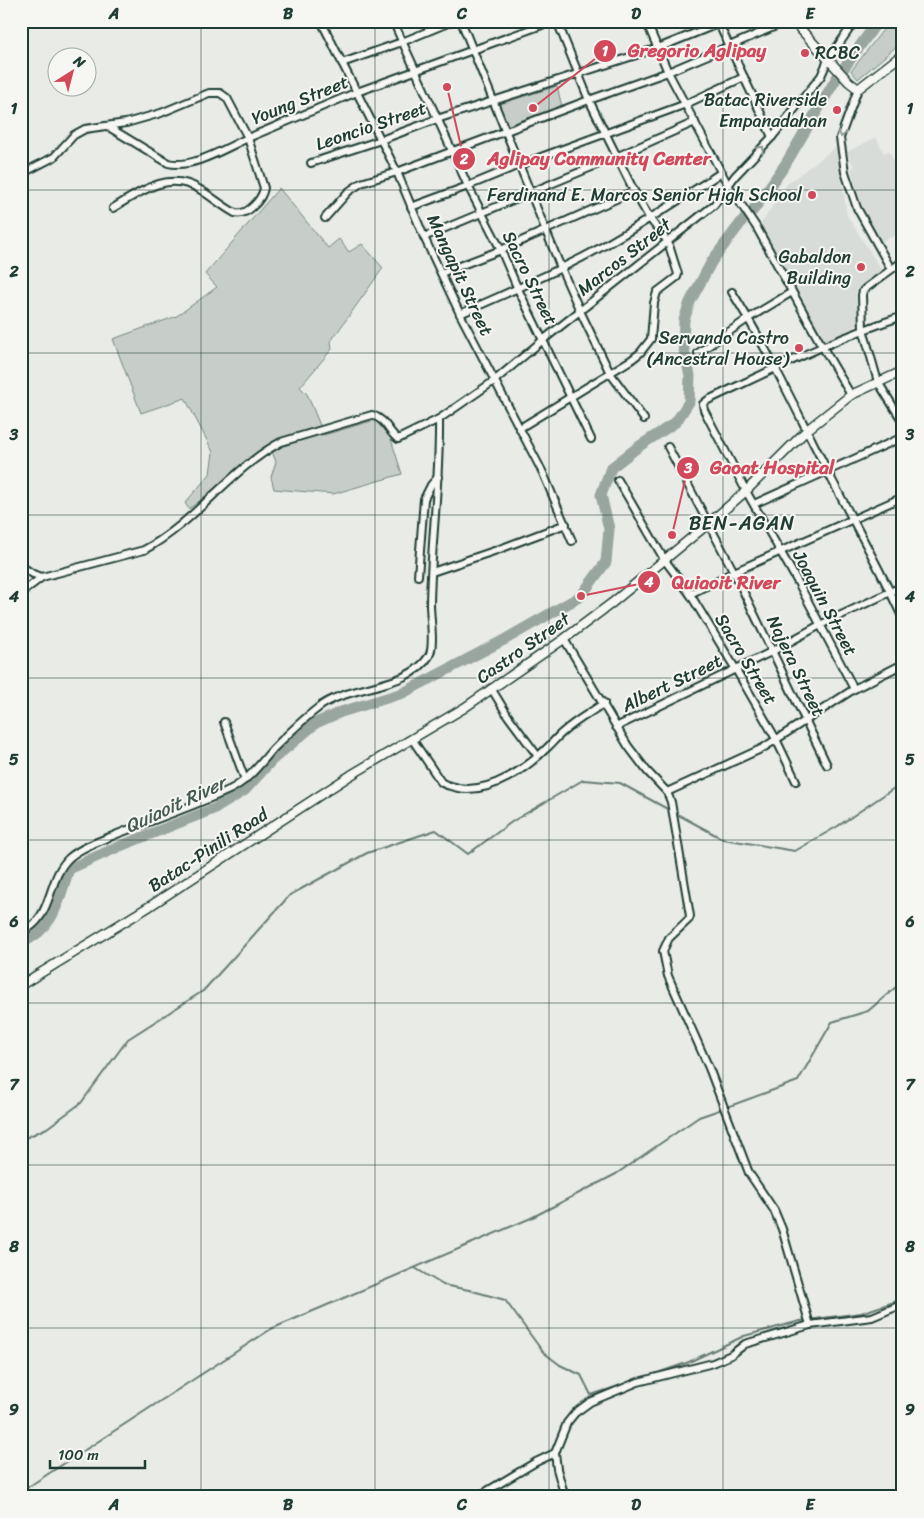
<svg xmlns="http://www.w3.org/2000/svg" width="924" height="1518" font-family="Sriracha,sans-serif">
<rect width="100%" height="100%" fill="#e9ebe7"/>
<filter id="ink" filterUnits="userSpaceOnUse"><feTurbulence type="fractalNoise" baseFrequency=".02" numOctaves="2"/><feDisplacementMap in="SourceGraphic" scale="10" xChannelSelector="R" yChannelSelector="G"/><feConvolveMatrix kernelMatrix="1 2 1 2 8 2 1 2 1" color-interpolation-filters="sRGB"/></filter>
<g filter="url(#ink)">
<g fill="#d8dcd8">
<path d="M876,137L884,153L889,151L903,177V231L880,243L858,198L851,169L854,167L847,152Z"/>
<path d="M837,146L847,215L882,271L856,292L858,325L825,343L759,227L787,184Z"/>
</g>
<g fill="#c7cec9" stroke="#73867e">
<path d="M890,21H903V41L858,79L851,71Z"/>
<path d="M557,86L562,107L507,127L497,105Z"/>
<path d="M279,188L328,248L339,239L349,252L362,244L383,268L331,341L332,349L300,387L307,394L324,435L375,420L390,436L402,474L333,494L274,489L271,477L276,462L270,446L189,509L185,503L210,474L213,452L185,398L141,413L113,339L177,316L217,287L205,274Z"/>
</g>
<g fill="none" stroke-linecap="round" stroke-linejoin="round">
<g stroke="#687c75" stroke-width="2">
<path d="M675,813L723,839L795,851L838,826L903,782"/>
<path d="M727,1107L798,1081L832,1022L868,1011L903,981"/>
<path d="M21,1140L47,1128L81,1103L128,1039L203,991L290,895L367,853L436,830L468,854L513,821L583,780L620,783L671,811"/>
<path d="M415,1268L443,1285L469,1290L505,1300L543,1352L560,1365L581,1375L591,1395L631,1382"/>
<path d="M643,1378L689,1362L744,1336L800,1321L861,1313L903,1299"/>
<path d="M22,1497L28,1487L271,1329L531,1218L616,1174L699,1117L722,1109"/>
</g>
<path stroke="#99a6a0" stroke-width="11" d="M21,943C55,928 58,902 69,869L118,847L216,808L245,790L272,760L316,723L341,712L403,693L504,640L581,596L606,562L609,529L601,495L611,468L638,447L676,422L689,402L690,376L683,345L684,320L690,302L712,261L743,220L754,209L785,165L836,79L878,21"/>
<g stroke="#1f3d34" stroke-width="10">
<g id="minor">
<path d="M321,21L397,172L424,237L460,314L543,473L572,541"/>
<path d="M393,21L468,186L501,250L517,287L591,439"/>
<path d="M461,21L561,268L580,311L610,373L644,419"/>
<path d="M646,21L668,72L728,185L757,228L822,346L851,395"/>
<path d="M718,22L772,137"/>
<path d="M342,63L402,42L453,21"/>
<path d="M858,89L840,138L845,172L857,208L891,269"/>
<path d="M311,163L381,140L437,119L658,48L725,21"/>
<path d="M21,174L54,157L74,135L85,129L126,123L161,113L209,93H220L227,98L248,138C225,148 193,169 168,163L107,126"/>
<path d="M411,207L468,186L519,165L686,104L744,77"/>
<path d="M113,208C140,192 168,170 199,189C211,196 222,206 235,213C248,216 262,199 264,188L248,138L357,92L553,21"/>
<path d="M325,218L348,192L361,183L397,172L589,100L668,72L788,21"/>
<path d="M424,237L618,156L695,122"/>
<path d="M903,261L866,288L863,291L862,295L863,329L878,382L903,422"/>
<path d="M441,273L501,250L634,191"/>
<path d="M732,292C768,349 796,410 827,470C852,520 880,568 903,619"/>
<path d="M460,314C506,293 554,274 598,249C641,225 681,199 722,172"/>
<path d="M698,353L749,318L792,292"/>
<path d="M520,428L631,360L640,353L651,339L654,303L657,292L677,277L678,274L668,242L650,219L634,191L589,100L557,21"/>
<path d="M668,447L734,572L827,765"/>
<path d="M618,480L664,559L690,594L735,668L776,739L796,781"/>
<path d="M754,504L903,437"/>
<path d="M21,566L33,574L42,577L144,550C196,522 229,470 281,442L372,415C386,419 388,432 398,439L439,419L494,381L543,340L714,205L735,176L772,137L821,76L828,60L855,21"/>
<path d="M432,572L497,550L566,524"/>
<path d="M418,576L424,499L431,485L438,477"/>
<path d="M21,593L42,577"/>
<path d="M690,594L734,572L903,497"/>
<path d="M564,639L628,746L647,771L667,792L671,802L690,916L689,919L669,938L663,951L668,976L709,1068L749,1173L774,1210L782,1229L810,1325"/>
<path d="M491,688L508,716L537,755"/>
<path d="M854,689L800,586L746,491L704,410L703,404L708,400C772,370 835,338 903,316"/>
<path d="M224,722L245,780"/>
<path d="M616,727L771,652L820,625L903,586"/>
<path d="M412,739L441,782C446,786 452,786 458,788C491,794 527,768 549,746C554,741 558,736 563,732C575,721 590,713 604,703"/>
<path d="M667,792L763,748L854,689L903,664"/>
<path d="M21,932C54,919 46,880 69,858C83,846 103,840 120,833C156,819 194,806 229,790C248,781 260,764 273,749C287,735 302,720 318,708C347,684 408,690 429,656C435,646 430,618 430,604C431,542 440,481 439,419"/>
<path d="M477,1497L536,1462L555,1453"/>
<path d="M565,1497L557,1469L555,1453L567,1423L575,1413L590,1402L638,1382L713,1363L731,1355L745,1344L810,1325L872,1317L903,1304"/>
</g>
</g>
<g stroke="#1f3d34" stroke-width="11">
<g id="major">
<path d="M793,21L849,82L858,89L903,54"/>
<path d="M21,985L150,906L351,775L464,708L564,639L612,603L708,524L746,491L807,430L851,395L903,371"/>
</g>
</g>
<use href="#minor" stroke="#f6f6f2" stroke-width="6"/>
<use href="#major" stroke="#f6f6f2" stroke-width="8"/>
</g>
<defs><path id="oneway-chevron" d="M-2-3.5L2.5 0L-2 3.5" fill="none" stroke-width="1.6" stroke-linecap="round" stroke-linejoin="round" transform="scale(1.25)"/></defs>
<g stroke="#8a9a93">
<use href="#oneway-chevron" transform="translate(842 134) rotate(102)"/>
<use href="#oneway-chevron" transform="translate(761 149) rotate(-47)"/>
</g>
</g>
<path fill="none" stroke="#1f3d34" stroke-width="1" stroke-opacity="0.55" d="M201,21V1497M375,21V1497M549,21V1497M723,21V1497M21,190H903M21,353H903M21,515H903M21,678H903M21,840H903M21,1003H903M21,1165H903M21,1328H903"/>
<g fill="#d1495b" stroke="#f6f6f2" stroke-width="2">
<circle cx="805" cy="53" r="5"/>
<circle cx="837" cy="110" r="5"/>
<circle cx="812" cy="195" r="5"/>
<circle cx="861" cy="267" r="5"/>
<circle cx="799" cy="348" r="5"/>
</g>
<g text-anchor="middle" stroke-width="4" stroke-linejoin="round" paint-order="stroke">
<g font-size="18" fill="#1f3d34" stroke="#f6f6f2" text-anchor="end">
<text x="815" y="59" text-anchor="start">RCBC</text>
<text x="827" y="106">Batac Riverside<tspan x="827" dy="21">Empanadahan</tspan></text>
<text x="802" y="201">Ferdinand E. Marcos Senior High School</text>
<text x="851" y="263">Gabaldon<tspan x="851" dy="21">Building</tspan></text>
<text x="789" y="344">Servando Castro<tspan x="789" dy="21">(Ancestral House)</tspan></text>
</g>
<g font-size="18" fill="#1f3d34" stroke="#f6f6f2">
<text transform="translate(300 100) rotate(-22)" y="6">Young Street</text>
<text transform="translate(371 126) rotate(-19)" y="6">Leoncio Street</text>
<text transform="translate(624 257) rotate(-38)" y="6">Marcos Street</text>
<text transform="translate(460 275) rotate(65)" y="6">Mangapit Street</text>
<text transform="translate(530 278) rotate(64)" y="6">Sacro Street</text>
<text transform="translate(825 603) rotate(62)" y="6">Joaquin Street</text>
<text transform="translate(523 648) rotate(-35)" y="6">Castro Street</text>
<text transform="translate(746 659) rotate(59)" y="6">Sacro Street</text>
<text transform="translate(796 666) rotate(64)" y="6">Najera Street</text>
<text transform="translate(672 683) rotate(-26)" y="6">Albert Street</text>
<text transform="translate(208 850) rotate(-33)" y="6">Batac-Pinili Road</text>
</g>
<g font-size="19" font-style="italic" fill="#445c54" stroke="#f6f6f2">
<text transform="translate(175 804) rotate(-25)" y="7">Quiaoit River</text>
</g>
<g font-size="20" letter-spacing="1" fill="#1f3d34" stroke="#f6f6f2">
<text x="742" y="530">BEN-AGAN</text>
</g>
</g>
<path fill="none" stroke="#d1495b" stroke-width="2" d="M533 108L605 51M447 87L464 159M672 535L688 468M581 596L649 582"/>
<g fill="#d1495b" stroke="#f6f6f2" stroke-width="2">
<circle cx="533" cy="108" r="5"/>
<circle cx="447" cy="87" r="5"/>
<circle cx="672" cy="535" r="5"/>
<circle cx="581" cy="596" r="5"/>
<circle cx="605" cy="51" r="12"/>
<circle cx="464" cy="159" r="12"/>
<circle cx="688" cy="468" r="12"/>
<circle cx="649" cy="582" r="12"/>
</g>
<g font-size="15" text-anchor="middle" font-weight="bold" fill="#fff">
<text x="605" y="56">1</text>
<text x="464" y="164">2</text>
<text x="688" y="473">3</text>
<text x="649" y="587">4</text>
</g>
<g font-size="19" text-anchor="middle" font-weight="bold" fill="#d1495b" stroke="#f6f6f2" stroke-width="4" stroke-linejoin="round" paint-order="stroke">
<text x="697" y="57">Gregorio Aglipay</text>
<text x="599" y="165">Aglipay Community Center</text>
<text x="772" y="474">Gaoat Hospital</text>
<text x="726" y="589">Quiaoit River</text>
</g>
<rect width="924" height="1518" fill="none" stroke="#f6f6f2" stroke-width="55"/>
<g transform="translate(72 72) rotate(36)"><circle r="24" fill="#f6f6f2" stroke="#a0aca6"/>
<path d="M0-4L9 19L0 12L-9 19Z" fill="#d1495b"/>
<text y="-8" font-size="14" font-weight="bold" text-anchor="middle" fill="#1f3d34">N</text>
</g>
<path d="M50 1460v8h95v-8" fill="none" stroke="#1f3d34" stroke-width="2.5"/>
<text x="58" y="1460" font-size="15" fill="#1f3d34" stroke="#f6f6f2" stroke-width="4" paint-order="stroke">100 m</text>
<rect x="28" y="28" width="868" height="1462" fill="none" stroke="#1f3d34" stroke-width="2"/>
<g font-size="16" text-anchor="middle" font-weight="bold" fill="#1f3d34">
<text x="114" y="19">A</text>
<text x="288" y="19">B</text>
<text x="462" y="19">C</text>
<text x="636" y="19">D</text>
<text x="810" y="19">E</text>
<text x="14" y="114">1</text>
<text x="910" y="114">1</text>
<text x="14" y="277">2</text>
<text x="910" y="277">2</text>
<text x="14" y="440">3</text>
<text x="910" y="440">3</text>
<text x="14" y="602">4</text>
<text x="910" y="602">4</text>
<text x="14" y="765">5</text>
<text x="910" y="765">5</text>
<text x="14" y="927">6</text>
<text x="910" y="927">6</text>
<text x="14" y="1090">7</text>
<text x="910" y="1090">7</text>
<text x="14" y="1252">8</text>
<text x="910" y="1252">8</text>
<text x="14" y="1415">9</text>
<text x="910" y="1415">9</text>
<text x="114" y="1510">A</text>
<text x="288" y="1510">B</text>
<text x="462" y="1510">C</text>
<text x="636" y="1510">D</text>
<text x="810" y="1510">E</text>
</g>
</svg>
